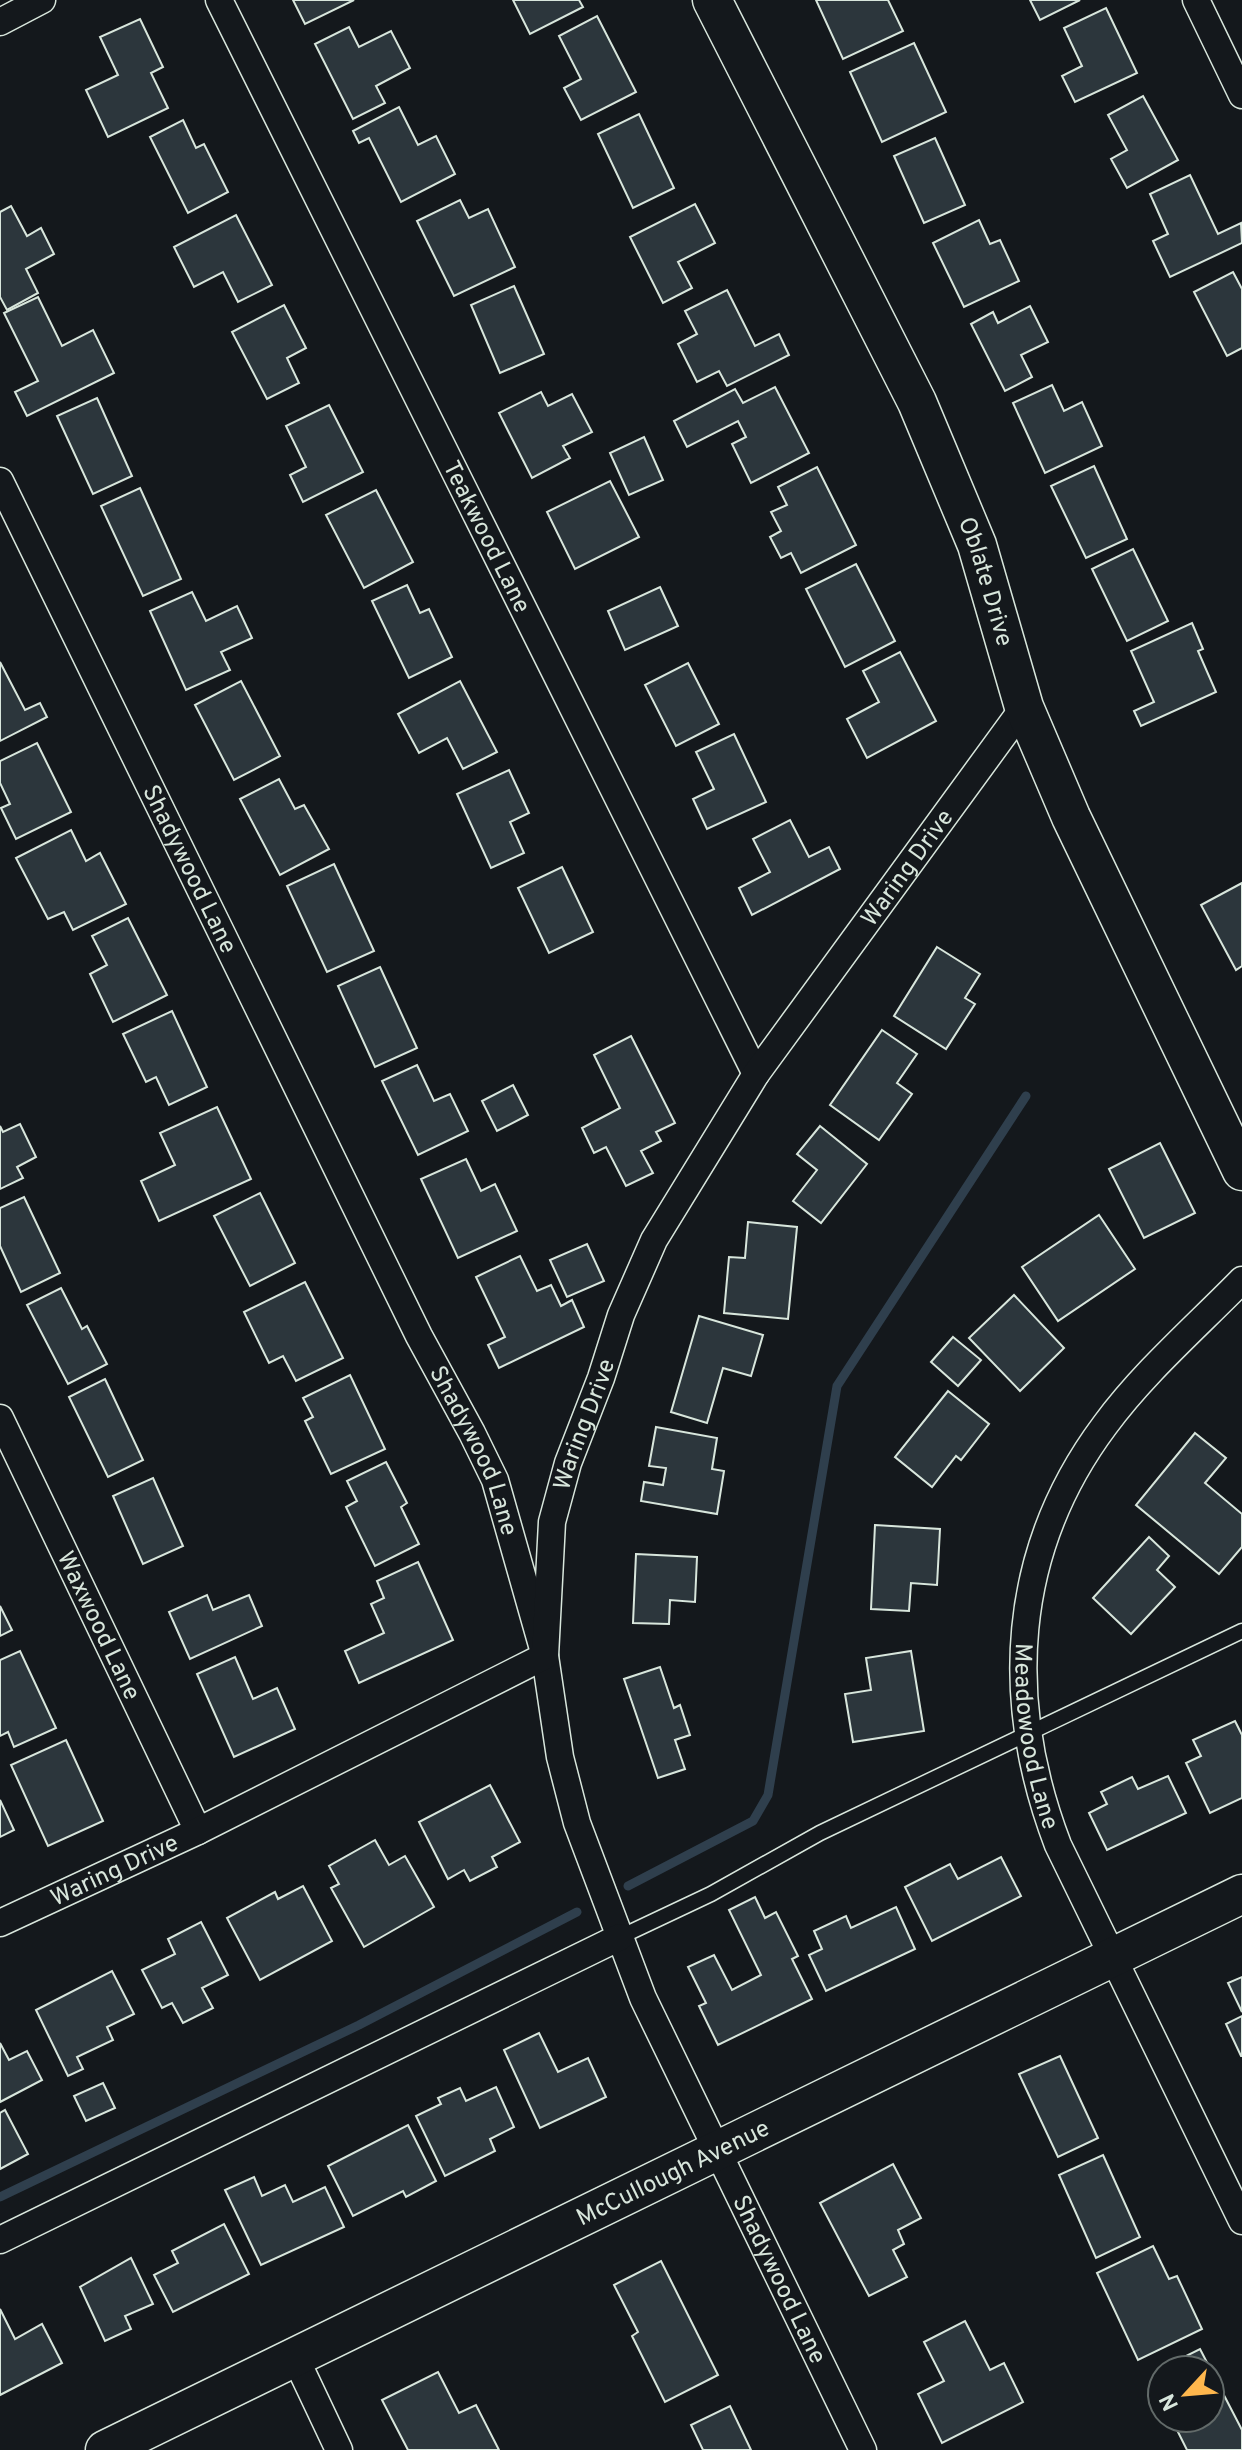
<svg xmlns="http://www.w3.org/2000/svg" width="1242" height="2450" font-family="Overpass,sans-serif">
<rect width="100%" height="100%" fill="#14181c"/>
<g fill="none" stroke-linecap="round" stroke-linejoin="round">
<g stroke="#2f3f4d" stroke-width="9">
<path d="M628,1886L753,1821L768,1795L837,1386L1026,1096"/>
<path d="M0,2197L359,2025L577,1912"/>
</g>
</g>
<g fill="#2c363c" stroke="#d8e6dc" stroke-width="2">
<path d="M293,0H354L305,24Z"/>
<path d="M513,0H579L583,7L530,34Z"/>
<path d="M816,0H888L903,31L843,59Z"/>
<path d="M1030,0H1080L1040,20Z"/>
<path d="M1106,8L1137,73L1075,102L1062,76L1082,66L1064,28Z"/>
<path d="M597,16L636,92L581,120L564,88L581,79L559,36Z"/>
<path d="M140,19L163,67L151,73L168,108L108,137L86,90L118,75L100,37Z"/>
<path d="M349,27L359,47L391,31L410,68L376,86L385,103L353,119L315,44Z"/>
<path d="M914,43L946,112L882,142L850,72Z"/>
<path d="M1143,96L1178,160L1127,188L1111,159L1127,150L1108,115Z"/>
<path d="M399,107L418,145L436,136L455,174L401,202L369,138L359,143L353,131Z"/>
<path d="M639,114L674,188L633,208L598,134Z"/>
<path d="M183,120L196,148L204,144L228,192L188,213L150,137Z"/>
<path d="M935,138L965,205L924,223L894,156Z"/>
<path d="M1190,175L1218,234L1241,223L1242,243L1170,277L1153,241L1168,234L1150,194Z"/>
<path d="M460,200L469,218L488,209L515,267L454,296L417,221Z"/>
<path d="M695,204L715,243L678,262L692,288L663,303L630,237Z"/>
<path d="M11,206L27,236L41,228L54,254L26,269L38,293L7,310L0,297V212Z"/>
<path d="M236,215L272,285L238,302L223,272L194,287L174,247Z"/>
<path d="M979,220L990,244L1000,240L1019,281L964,307L933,243Z"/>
<path d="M1233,272L1242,289V348L1227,356L1194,292Z"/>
<path d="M514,286L544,354L500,373L471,305Z"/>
<path d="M727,290L755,346L779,334L789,355L727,386L719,371L697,382L678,344L697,334L685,311Z"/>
<path d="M38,297L62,346L93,330L114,373L27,416L15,392L38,381L4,313Z"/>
<path d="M284,305L306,348L287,358L299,383L267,399L232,332Z"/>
<path d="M1030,306L1048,342L1021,355L1032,377L1005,391L971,324L993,312L998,323Z"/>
<path d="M1052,385L1064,411L1082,402L1102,446L1045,473L1013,403Z"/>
<path d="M775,387L809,453L751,483L732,444L746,437L738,421L687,447L674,421L735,389L743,403Z"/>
<path d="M541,392L548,406L572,394L592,432L563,446L570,458L532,478L499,413Z"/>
<path d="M97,398L132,476L93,494L57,416Z"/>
<path d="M329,405L363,472L303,502L290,475L306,467L286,426Z"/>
<path d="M644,437L663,480L629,495L610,453Z"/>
<path d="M1094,466L1127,539L1086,558L1051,486Z"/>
<path d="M817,467L856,545L801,573L791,553L781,558L770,537L781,531L771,512L787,505L778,487Z"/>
<path d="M610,481L639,537L575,569L547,512Z"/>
<path d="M140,488L181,579L143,596L101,506Z"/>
<path d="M376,490L413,562L364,588L326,515Z"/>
<path d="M1133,549L1168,621L1127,641L1092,569Z"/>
<path d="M856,564L895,641L845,667L806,589Z"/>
<path d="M407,585L420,613L429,609L452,657L409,678L372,601Z"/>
<path d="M660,587L678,626L625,650L608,611Z"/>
<path d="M192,592L206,621L237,606L252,638L221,652L230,670L186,690L150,611Z"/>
<path d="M1192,623L1203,649L1198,651L1216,692L1141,726L1134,711L1154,702L1131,651Z"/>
<path d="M900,652L936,721L867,758L847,719L879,702L863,671Z"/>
<path d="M0,662L25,710L40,703L47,717L0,741Z"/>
<path d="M688,663L719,724L676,746L645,685Z"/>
<path d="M241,681L280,756L234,780L195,705Z"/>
<path d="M460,681L497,752L463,769L447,738L419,753L398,714Z"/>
<path d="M734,734L766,802L707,829L693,799L714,789L696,752Z"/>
<path d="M37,743L71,812L16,839L1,808L10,804L0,783V761Z"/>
<path d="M509,770L529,813L510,822L524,853L491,868L457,794Z"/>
<path d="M279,779L295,809L304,805L329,849L280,875L240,799Z"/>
<path d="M790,820L809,857L829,847L840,869L752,915L739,888L770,872L753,839Z"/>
<path d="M71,830L86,861L100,853L126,904L73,930L64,912L48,919L16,858Z"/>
<path d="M334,864L374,951L327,972L287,886Z"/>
<path d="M562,867L593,932L549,953L518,888Z"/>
<path d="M1242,883V966L1236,970L1201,905Z"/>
<path d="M128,918L167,995L113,1022L90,974L107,965L92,936Z"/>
<path d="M937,947L980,974L965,998L975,1004L946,1049L894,1016Z"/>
<path d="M380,967L417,1048L375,1067L338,986Z"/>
<path d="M172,1011L207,1087L169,1105L156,1077L146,1082L123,1034Z"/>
<path d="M882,1030L917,1054L897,1083L912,1094L879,1140L830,1105Z"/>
<path d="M631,1036L675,1123L656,1132L661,1141L641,1151L653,1173L626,1186L606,1147L594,1153L582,1128L620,1108L594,1055Z"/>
<path d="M417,1065L434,1101L450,1094L468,1131L418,1155L382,1081Z"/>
<path d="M513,1085L528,1115L497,1131L482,1101Z"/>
<path d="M217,1107L251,1179L159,1221L141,1181L175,1165L160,1133Z"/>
<path d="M20,1124L36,1157L17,1167L23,1178L0,1189V1126L3,1132Z"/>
<path d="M820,1126L867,1164L821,1223L793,1201L817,1170L797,1154Z"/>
<path d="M1160,1143L1195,1213L1144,1238L1109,1169Z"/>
<path d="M466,1159L481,1191L495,1184L517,1231L458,1258L421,1179Z"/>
<path d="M260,1193L295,1263L250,1286L214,1216Z"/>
<path d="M24,1197L60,1273L21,1292L0,1246V1208Z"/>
<path d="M1099,1215L1135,1269L1058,1321L1022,1267Z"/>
<path d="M748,1222L797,1227L788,1319L724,1313L729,1257L745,1258Z"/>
<path d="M587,1244L604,1281L567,1297L550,1260Z"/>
<path d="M520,1256L537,1291L551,1285L561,1306L572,1300L584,1327L499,1368L488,1345L505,1337L476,1277Z"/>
<path d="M305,1282L343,1358L296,1381L283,1356L269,1363L244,1312Z"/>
<path d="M61,1288L82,1329L87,1326L107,1364L68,1384L27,1305Z"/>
<path d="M1014,1295L1064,1348L1020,1391L969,1338Z"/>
<path d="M699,1316L763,1335L751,1376L723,1368L707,1423L671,1412Z"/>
<path d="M953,1337L981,1360L958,1386L931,1362Z"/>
<path d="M350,1375L385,1449L331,1474L305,1421L313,1417L303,1398Z"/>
<path d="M105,1379L143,1460L108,1477L69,1397Z"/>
<path d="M948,1391L989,1424L961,1460L956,1456L932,1487L895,1457Z"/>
<path d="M656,1427L717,1438L712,1469L724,1471L717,1514L641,1501L644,1482L663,1485L666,1468L649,1466Z"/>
<path d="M1195,1433L1226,1458L1205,1483L1242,1514V1547L1219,1574L1136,1505Z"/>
<path d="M386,1462L407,1503L401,1507L419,1544L375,1566L346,1507L357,1501L347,1481Z"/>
<path d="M153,1478L183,1546L143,1564L113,1496Z"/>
<path d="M875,1525L940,1529L937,1585L911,1583L909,1611L871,1609Z"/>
<path d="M1149,1537L1169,1556L1157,1570L1175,1587L1131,1634L1093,1598Z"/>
<path d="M636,1554L697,1557L695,1602L670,1600L669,1624L633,1623Z"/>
<path d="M418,1562L453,1640L359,1683L345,1651L384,1633L371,1604L384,1598L377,1581Z"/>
<path d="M207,1595L213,1610L249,1595L262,1626L190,1659L169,1612Z"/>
<path d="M0,1606L12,1630L0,1636Z"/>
<path d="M20,1651L56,1728L14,1747L8,1732L0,1736V1660Z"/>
<path d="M911,1651L924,1731L853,1742L845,1694L871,1690L866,1658Z"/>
<path d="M235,1657L253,1699L277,1688L295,1729L234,1757L197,1674Z"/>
<path d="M660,1667L674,1708L680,1705L690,1735L675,1740L685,1769L658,1778L624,1679Z"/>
<path d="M1235,1721L1242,1735V1798L1210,1813L1186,1763L1201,1756L1193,1740Z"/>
<path d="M66,1740L103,1821L48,1846L11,1765Z"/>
<path d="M1168,1776L1186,1813L1107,1850L1089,1813L1107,1804L1101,1792L1132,1777L1138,1789Z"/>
<path d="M490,1785L520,1842L492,1857L497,1867L470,1881L464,1870L448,1879L419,1822Z"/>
<path d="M0,1800L14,1830L0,1837Z"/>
<path d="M375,1840L389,1865L405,1856L434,1907L364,1947L331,1888L339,1884L329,1866Z"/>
<path d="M1001,1857L1021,1896L932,1941L905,1887L950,1864L958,1879Z"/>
<path d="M303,1886L332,1941L260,1980L227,1918L275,1892L278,1899Z"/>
<path d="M755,1897L765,1918L776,1912L798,1956L792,1959L812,1999L718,2045L699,2006L706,2003L688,1967L714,1955L732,1990L761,1975L729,1910Z"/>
<path d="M896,1907L915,1949L826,1991L809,1955L822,1949L814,1931L846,1916L851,1928Z"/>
<path d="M201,1922L228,1975L202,1988L213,2008L183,2023L172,2003L162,2008L142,1970L175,1954L168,1939Z"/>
<path d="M112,1971L134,2014L107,2027L113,2040L77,2057L83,2069L68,2076L36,2010Z"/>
<path d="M1242,1977V2012L1228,1983Z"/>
<path d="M1242,2016V2056H1241L1226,2024Z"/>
<path d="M539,2033L558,2072L588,2058L606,2097L540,2128L504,2050Z"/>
<path d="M0,2043L9,2060L27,2051L42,2080L0,2102Z"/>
<path d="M1060,2056L1098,2138L1058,2157L1019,2074Z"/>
<path d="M103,2083L115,2108L86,2121L74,2096Z"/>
<path d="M496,2087L514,2127L490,2139L495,2151L445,2176L416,2116L441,2104L438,2098L460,2088L466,2101Z"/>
<path d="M5,2110L28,2154L0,2169V2113Z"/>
<path d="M408,2125L436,2181L406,2197L403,2191L353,2216L328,2166Z"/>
<path d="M1103,2155L1140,2237L1096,2258L1059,2175Z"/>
<path d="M893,2164L921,2218L898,2230L904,2244L893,2250L907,2277L869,2296L820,2203Z"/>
<path d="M254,2177L262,2196L285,2185L293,2202L325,2187L344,2227L261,2265L225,2190Z"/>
<path d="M224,2224L249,2274L173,2312L154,2275L178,2263L172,2251Z"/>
<path d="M1153,2246L1169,2279L1177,2276L1202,2329L1138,2360L1097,2273Z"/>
<path d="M131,2258L153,2304L125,2316L131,2329L105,2341L80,2287Z"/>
<path d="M661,2261L718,2375L665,2402L632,2336L638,2332L614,2285Z"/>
<path d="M0,2309L15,2339L42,2324L62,2363L0,2395Z"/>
<path d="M965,2321L990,2370L1004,2363L1023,2402L942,2443L918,2394L944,2381L924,2342Z"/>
<path d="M1200,2349L1242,2430V2450H1187L1171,2418H1210V2370L1162,2368Z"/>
<path d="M438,2372L459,2413L476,2405L499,2450H408L382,2400Z"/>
<path d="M730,2406L751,2450H703L691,2425Z"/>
</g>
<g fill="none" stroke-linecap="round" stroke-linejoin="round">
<g stroke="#d8e6dc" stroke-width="17">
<path id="lane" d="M620,1937L711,1894L820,1833L1242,1631"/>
</g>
<g stroke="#d8e6dc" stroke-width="29">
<g id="street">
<path id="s1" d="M219,0L756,1074"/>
<path d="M1196,0L1242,95"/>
<path d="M0,22L42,0"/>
<path id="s2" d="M0,481L419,1336L472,1433L495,1480L545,1656L560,1757L577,1823L643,1998L863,2450"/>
<path id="s3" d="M1242,1280C1196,1327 1144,1372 1105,1425C1010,1552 1003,1701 1058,1845L1242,2221"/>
<path id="s4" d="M0,1418L198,1831"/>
<path id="s5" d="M0,1923L198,1831L545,1656L552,1522L568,1463L601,1378L621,1315L654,1240L756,1074L1024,707"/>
<path d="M0,2240L620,1937"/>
<path d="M295,2357L339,2450"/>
</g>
</g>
<g stroke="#d8e6dc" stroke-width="41">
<g id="secondary">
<path id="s6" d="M712,0L917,402L977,545L1024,707L1071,817L1242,1171"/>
<path id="s7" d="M105,2450L1242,1894"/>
</g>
</g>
<use href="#lane" stroke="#14181c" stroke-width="14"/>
<use href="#street" stroke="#14181c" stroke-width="26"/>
<use href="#secondary" stroke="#14181c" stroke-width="38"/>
</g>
<g text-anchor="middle" stroke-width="6" stroke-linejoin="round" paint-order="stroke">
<g font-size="24" fill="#d8e6dc" stroke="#14181c">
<text dy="8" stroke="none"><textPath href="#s1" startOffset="600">Teakwood Lane</textPath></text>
<text dy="8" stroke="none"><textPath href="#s6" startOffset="644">Oblate Drive</textPath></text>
<text dy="8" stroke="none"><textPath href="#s5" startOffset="1492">Waring Drive</textPath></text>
<text dy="8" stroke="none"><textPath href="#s2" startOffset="432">Shadywood Lane</textPath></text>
<text dy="8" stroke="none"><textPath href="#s5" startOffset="844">Waring Drive</textPath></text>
<text dy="8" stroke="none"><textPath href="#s2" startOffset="1080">Shadywood Lane</textPath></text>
<text dy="8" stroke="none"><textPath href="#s4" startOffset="230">Waxwood Lane</textPath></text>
<text dy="8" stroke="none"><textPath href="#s3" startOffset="530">Meadowood Lane</textPath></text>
<text dy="8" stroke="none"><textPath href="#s5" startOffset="126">Waring Drive</textPath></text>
<text dy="8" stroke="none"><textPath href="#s7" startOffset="632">McCullough Avenue</textPath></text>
<text dy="8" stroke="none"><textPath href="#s2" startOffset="1968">Shadywood Lane</textPath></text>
</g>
</g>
<g transform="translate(1186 2394) rotate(244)"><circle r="38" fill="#14181c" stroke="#626a69" stroke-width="2"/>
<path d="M0-6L14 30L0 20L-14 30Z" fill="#ffb74d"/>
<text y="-12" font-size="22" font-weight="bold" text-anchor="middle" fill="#d8e6dc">N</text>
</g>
</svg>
